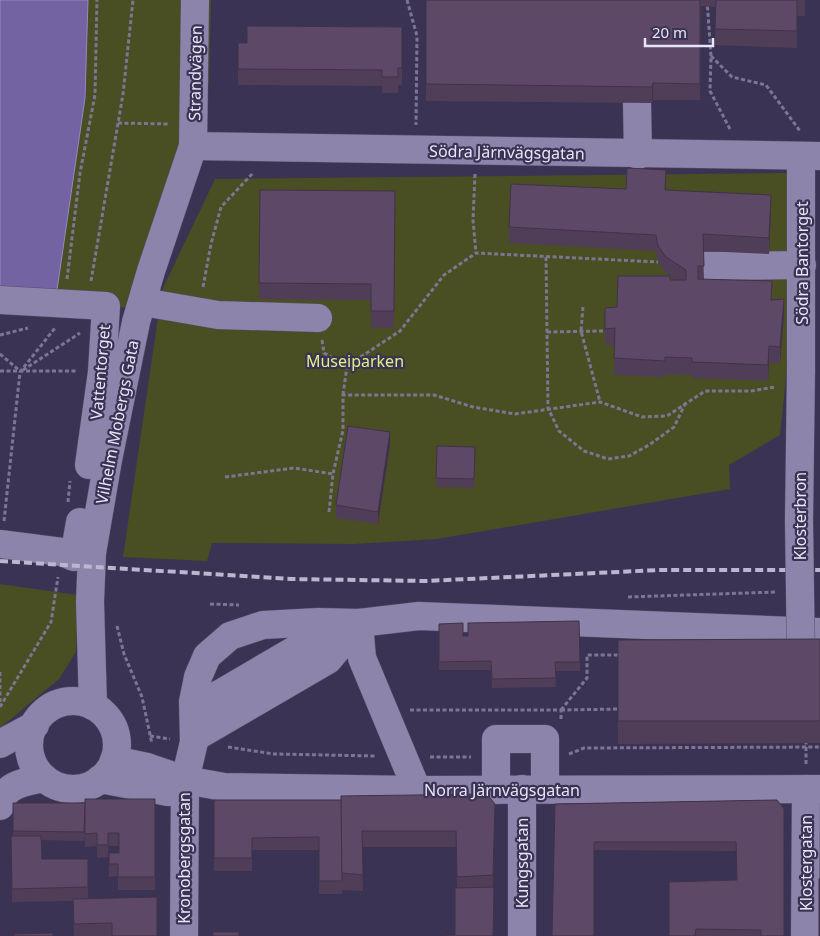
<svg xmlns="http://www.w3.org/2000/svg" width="820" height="936" font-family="'Noto Sans',sans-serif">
<rect width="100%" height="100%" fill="#3b3353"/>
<g fill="#494e23">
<path d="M88,0H211L209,82L192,146L133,308L106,306L57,290L85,98Z"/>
<path d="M788,173L791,331L780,435L729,465L730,489L437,539L354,544L212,543L207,561L123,557L162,290L215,179Z"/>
<path d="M0,584L78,595L76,652L59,679L0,728Z"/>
</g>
<path fill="#7363a2" stroke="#968abc" d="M0,0H88L85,98L57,290L0,299Z"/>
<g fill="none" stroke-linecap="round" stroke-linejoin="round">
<g stroke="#554f6a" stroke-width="29">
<g id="minor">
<path d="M637,103L638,155"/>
<path d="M193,146L820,156"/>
<path d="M703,266L802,265"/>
<path d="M0,300L106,306L102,372L89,465"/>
<path d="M143,302L218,315L318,318"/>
<path d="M801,370V156"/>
<path d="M0,544L62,552L74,557L80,522"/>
<path d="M359,623L362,658L417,790"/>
<circle cx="73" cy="745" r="44"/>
<path d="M93,706L90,602L92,553L108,460L136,322L151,271L193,146L195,0"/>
<path d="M196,735L216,696L317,637L343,628"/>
<path d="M194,738L328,660L359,623"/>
<path d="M0,744L35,725"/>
<path d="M114,760L147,767L185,780L224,787L417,790L820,789"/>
<path d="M100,779L168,792L175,790L182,783"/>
<path d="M496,790V739H545V789"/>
<path d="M0,806C3,784 26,782 44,778"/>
<path d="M184,936L185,780L194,742L193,702L198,677L207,656L230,636L263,625L318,622L359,623L419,616L820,632"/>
<path d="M522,936V789"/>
<path d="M805,936L806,789"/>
</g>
</g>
<g stroke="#7d7692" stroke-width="3" stroke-dasharray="4 2.5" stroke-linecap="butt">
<path d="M407,0L417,36L416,125"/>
<path d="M707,0L711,56L710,91L731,131"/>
<path d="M711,56L732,77L766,85L800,131"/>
<path d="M118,123L169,124"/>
<path d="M475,174L473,220L476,253"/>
<path d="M546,257L548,408L559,431L584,451L608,459L629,456L649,445L674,427L686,402"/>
<path d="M67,279L80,173L95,95L97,0"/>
<path d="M91,281L123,94L133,0"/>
<path d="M203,287L211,244L221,207L253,173"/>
<path d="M583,307L581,331L600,402"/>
<path d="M547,332L603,331"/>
<path d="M0,335L28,328"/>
<path d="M322,340L324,353L347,366"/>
<path d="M0,354L20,371"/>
<path d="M23,370L80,333"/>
<path d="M0,371H77"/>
<path d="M343,395L347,366L400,331L444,275L476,253L658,262"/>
<path d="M225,477L294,468L333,474"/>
<path d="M68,502L70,481"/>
<path d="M329,512L333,474L343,430V395H434L473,407L515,414L600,402L642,417L667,416L705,391H751L775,387"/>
<path d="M4,521L20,372L55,328"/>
<path d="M628,597L776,592"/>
<path d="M210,604L239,605"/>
<path d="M117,626L124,654L142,697L152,744"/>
<path d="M0,672V706"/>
<path d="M0,707L51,622L58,577"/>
<path d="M410,710H561V720"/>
<path d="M561,710L587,678V655H620"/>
<path d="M561,710L620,709"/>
<path d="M150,736L170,739"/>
<path d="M228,747L274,754L376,756"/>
<path d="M569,754L584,748L820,747"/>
<path d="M430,757H471"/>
<path d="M806,764V740"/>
</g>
<use href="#minor" stroke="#8c84aa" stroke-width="28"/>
<path stroke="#bcb7cf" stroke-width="4" stroke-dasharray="8 4" stroke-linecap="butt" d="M0,561L291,579L358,580L426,581L659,570H820"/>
<g stroke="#554f6a" stroke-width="29" stroke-linecap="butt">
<path id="minor-bridge" d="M801,661L799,521L801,370"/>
</g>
<use href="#minor-bridge" stroke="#8c84aa" stroke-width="28"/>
</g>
<g fill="#503e59" fill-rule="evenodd">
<path d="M426,0H701L700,100H653L652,103L426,101Z"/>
<path d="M701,0H805V16H797V48L715,45L716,7L701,6Z"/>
<path d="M402,27V85H398V93H382V86L238,85V43H247Z"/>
<path d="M260,190L395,191L394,328H371V300L259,299Z"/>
<path d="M771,211L769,254L703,251L704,279L772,300L784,316L780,363H769L768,381L692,378V375L665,374V377L614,375V345H605V308L617,307L670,276L666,273L658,262L656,251L509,243V227ZM670,276L675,280H670Z"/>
<path d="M390,445L378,524L336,518V505Z"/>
<path d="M437,446L475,447L474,488L436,487Z"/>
<path d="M579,621L580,671H555L556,687L492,688L491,670H439V624L463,636H468Z"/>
<path d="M820,639V743L618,744V640Z"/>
<path d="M155,799V890H118V876L109,877V853H119V846H108V857L97,858V846L85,847V836L84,841L41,840L42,859H88V899L157,936H74L73,901L12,902L11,836H13V803H85Z"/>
<path d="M214,800L495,821L493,887L455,935L457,888L456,847H362L363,891L342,890V894H319V850H252V871H214Z"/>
<path d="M777,800L784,936H669L737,880L736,851L594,850L555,804Z"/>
</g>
<g fill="#413248">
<path d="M653,83V100L652,103V87Z"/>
<path d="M771,195V211L769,254V238Z"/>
<path d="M784,299V316L780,363V347Z"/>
<path d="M769,346V363L768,381V365Z"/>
<path d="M390,432V445L378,524V512Z"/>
</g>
<g fill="#5d4867" stroke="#413248">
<path d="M426,0H700V84L653,83L652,87L426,84Z"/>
<path d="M716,0H797V31L715,29Z"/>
<path d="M247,26L402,27V68H398V77H382V70L238,69V43H247Z"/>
<path d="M627,168L666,170L665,190L771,195L769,238L703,234L704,266H698V279L772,281L771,300L784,299L780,347L769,346L768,365L692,362V358L665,357V361L614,358L615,328L605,329V308L617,307L618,276H670V280H686V270L666,257L658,246L656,235L509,227L511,184L626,189Z"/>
<path d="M260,190L395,191L394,311H371V284L259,283Z"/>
<path d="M348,426L390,432L378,512L336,505Z"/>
<path d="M437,446L475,447L474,479L436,478Z"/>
<path d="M579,621L580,662H555L556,678L492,679L491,661L439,662V624L463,623V636H468V623Z"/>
<path d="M820,639V721H618V640Z"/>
<path d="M487,794L495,804L493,875L457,877L456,831H362L363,875L341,873V796Z"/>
<path d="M85,799H155V877H118V864H109V853H119V833H108V845H97V833L85,834Z"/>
<path d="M214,800H341L342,881H319V837L252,838V858H214Z"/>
<path d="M777,800L784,809V936H761V930L696,929L695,936H669V882L737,880L736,842H594V936H552L555,804Z"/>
<path d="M13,803H85L84,832L13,831Z"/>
<path d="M11,836H41L42,859H88V887L12,889Z"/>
<rect x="819" y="879" width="1" height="57"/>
<path d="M494,887L493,936H445V935H455V888Z"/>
<path d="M157,897V936H112V923L74,924L73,899Z"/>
<rect x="213" y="932" width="26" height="4"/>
<path d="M53,933V936H14V934Z"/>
</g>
<g text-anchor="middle" stroke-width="4.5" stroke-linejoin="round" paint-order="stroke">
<g font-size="16" fill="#e8e4f9" stroke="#3b3353">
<text transform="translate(195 73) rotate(-89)" y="6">Strandvägen</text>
<text transform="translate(507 152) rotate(1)" y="6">Södra Järnvägsgatan</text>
<text transform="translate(802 263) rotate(-90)" y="6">Södra Bantorget</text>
<text transform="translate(100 372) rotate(-85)" y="6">Vattentorget</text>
<text transform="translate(117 422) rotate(-79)" y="6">Vilhelm Mobergs Gata</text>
<text transform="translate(800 516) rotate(-90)" y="6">Klosterbron</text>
<text x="502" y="796">Norra Järnvägsgatan</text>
<text transform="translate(184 858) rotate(-90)" y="6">Kronobergsgatan</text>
<text transform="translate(522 863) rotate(-90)" y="6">Kungsgatan</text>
<text transform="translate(806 863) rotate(-90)" y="6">Klostergatan</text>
</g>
<g font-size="16" fill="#e2ef87" stroke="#3b3353">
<text x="355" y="367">Museiparken</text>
</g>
</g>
<path d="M645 38v8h68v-8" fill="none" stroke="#e8e4f9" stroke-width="2.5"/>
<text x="652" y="38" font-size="15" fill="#e8e4f9" stroke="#3b3353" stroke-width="4" paint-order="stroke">20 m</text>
</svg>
